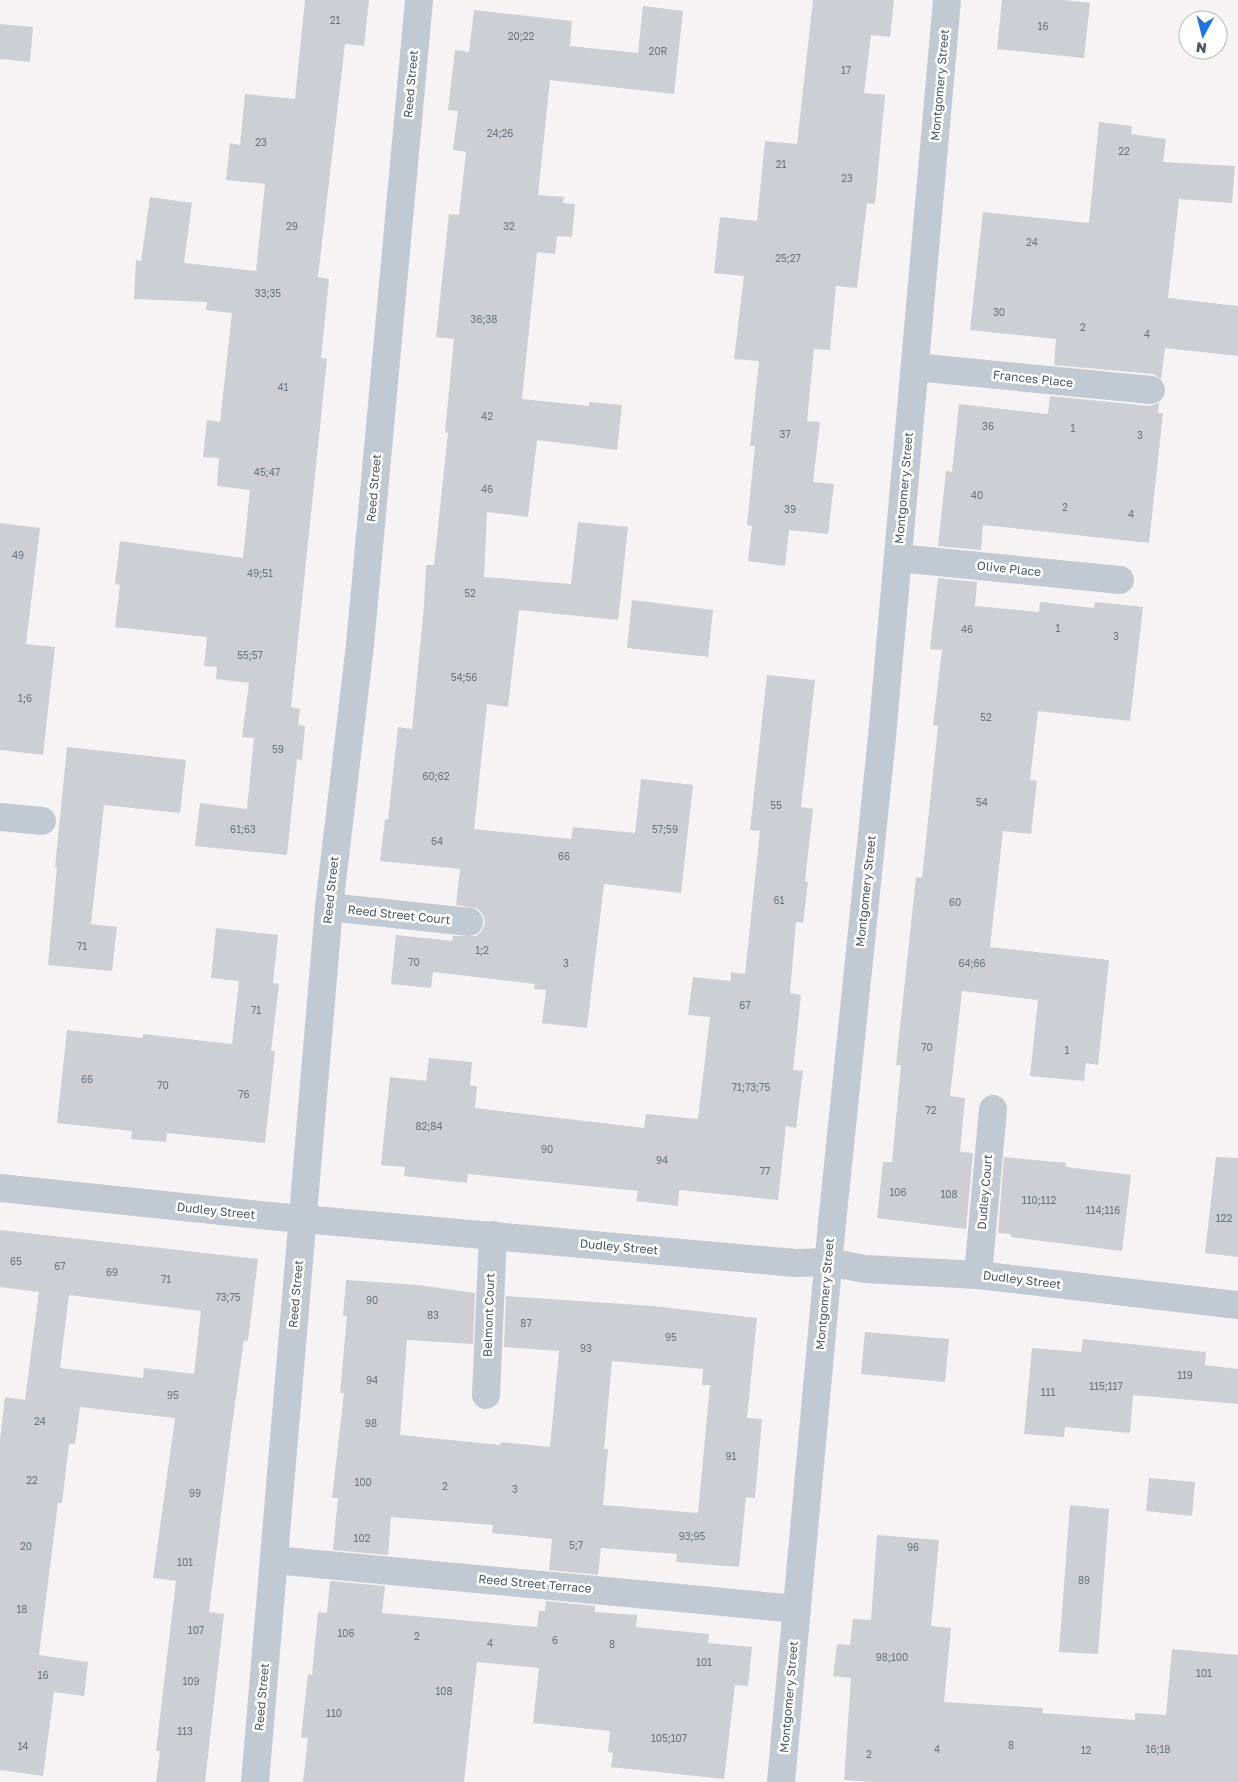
<svg xmlns="http://www.w3.org/2000/svg" width="1238" height="1782" font-family="'Golos Text',sans-serif">
<rect width="100%" height="100%" fill="#f5f3f3"/>
<g fill="#cdcfd5" fill-rule="evenodd">
<path d="M305,0H369L364,46L345,44L318,277L329,279L321,358L327,359L291,707L300,709L298,725L305,726L302,760L297,759L287,855L195,846L200,803L247,809L254,738L242,737L249,683L216,679L217,667L204,666L207,637L115,627L120,585L115,584L120,541L243,558L250,490L217,486L219,458L203,457L207,420L220,422L232,313L206,310L207,302L134,299L136,260L141,261L150,197L192,203L184,263L256,271L265,184L226,180L230,143L240,145L245,94L295,99Z"/>
<path d="M813,0H894L890,37L871,35L864,93L885,95L875,204L867,203L857,288L836,286L830,350L814,349L807,421L820,422L813,482L834,484L828,534L789,530L785,566L748,561L752,526L747,525L755,446H750L759,361L734,359L744,276L714,273L720,217L757,221L765,141L797,144Z"/>
<path d="M1002,0H1064L1090,3L1084,58L997,49Z"/>
<path d="M643,6L683,11L674,94L550,80L538,195L564,197L563,203L575,204L572,237L557,236L555,254L537,252L522,399L589,406V402L622,405L617,450L537,440L528,517L487,512L484,577L571,584L578,522L628,527L618,620L519,610L508,707L487,704L474,829L571,839L573,827L635,833L641,779L693,785L681,893L604,884L587,1028L542,1023L546,990L534,989L535,984L433,972L431,988L391,984L396,935L452,941L453,936H476L482,931L485,923L483,915L478,909L456,905L460,869L380,861L385,819L388,820L398,727L412,729L424,606L426,565H434L448,433L445,432L454,339L436,337L449,214L459,215L466,152L453,150L458,111L448,110L455,50L469,52L474,10L572,21L570,46L638,53Z"/>
<path d="M0,24L33,27L30,62L0,59Z"/>
<path d="M1099,122L1132,126L1131,134L1166,139L1163,162L1235,166L1232,203L1179,199L1168,298L1238,306V356L1165,348L1161,379L1153,374L1054,365L1056,339L970,330L983,212L1089,223Z"/>
<path d="M1050,396L1149,406L1159,403L1158,413H1163L1149,543L983,525L981,550L938,546L946,471L952,472L959,404L1048,414Z"/>
<path d="M0,523L40,528L26,644L55,647L43,755L0,750Z"/>
<path d="M938,578L977,582L975,606L1039,612L1040,602L1094,608L1095,602L1143,607L1130,721L1038,711L1030,780L1037,781L1031,834L1003,831L990,947L1109,960L1098,1065L1086,1063L1084,1081L1030,1076L1038,1000L962,991L950,1096L965,1098L960,1152L973,1153L966,1229L877,1218L883,1162H892L901,1065H896L916,877L922,878L938,726L933,725L942,650L930,649Z"/>
<path d="M632,600L713,610L708,657L627,648Z"/>
<path d="M767,675L815,680L801,807L813,809L805,881L808,882L803,923L796,922L790,993L801,995L793,1070L803,1071L796,1128L786,1126L778,1200L679,1190L678,1206L636,1201L638,1191L468,1174L467,1183L404,1176L405,1167L381,1165L390,1077L426,1081L429,1058L472,1062L470,1086H477L475,1108L644,1128L646,1114L698,1119L710,1017L688,1015L693,977L731,981V972L745,974L760,831L750,830Z"/>
<path d="M67,747L186,760L180,813L104,805L91,924L117,927L112,971L48,965L57,867H55Z"/>
<path d="M216,928L278,935L273,983L279,984L271,1051H275L265,1143L167,1133L166,1142L131,1139L132,1131L57,1123L67,1030L143,1038V1034L232,1044L239,981L211,978Z"/>
<path d="M1004,1157L1066,1163V1167L1131,1175L1122,1251L1011,1237V1234L998,1233Z"/>
<path d="M1216,1157L1238,1158V1257L1205,1253Z"/>
<path d="M0,1230L258,1259L248,1341L244,1340L232,1425L209,1612L224,1614L205,1782H156L160,1751H156L176,1581L153,1578L175,1418L80,1407L75,1444H69L62,1503H58L39,1655L88,1662L84,1696L54,1692L43,1776L0,1770V1440L5,1397L25,1400L39,1292L0,1287ZM69,1295L201,1311L194,1374L144,1368L143,1378L60,1368Z"/>
<path d="M346,1280L418,1285L475,1293L473,1344L407,1340L400,1435L500,1445L501,1442L550,1447L559,1351L504,1347L506,1296L653,1306L757,1318L747,1418L762,1419L755,1498L746,1497L739,1567L676,1562L677,1554L601,1548L598,1575L549,1570L552,1539L492,1533L493,1525L391,1517L388,1555L333,1550L338,1498H332L344,1393H340L347,1316H343ZM612,1361L703,1369L702,1385H710L698,1513L603,1505L608,1449H604Z"/>
<path d="M865,1332L949,1339L945,1382L861,1374Z"/>
<path d="M1083,1339L1206,1352L1205,1365L1238,1369V1404L1133,1395L1130,1433L1065,1427L1064,1437L1024,1434L1032,1348L1081,1352Z"/>
<path d="M1149,1478L1195,1482L1192,1516L1146,1511Z"/>
<path d="M1070,1505L1109,1509L1098,1654L1059,1652Z"/>
<path d="M877,1535L939,1540L931,1626L951,1628L944,1702L1043,1708L1042,1713L1135,1720V1713L1166,1715L1172,1649L1238,1655V1782H875L844,1780L851,1678L833,1676L837,1644L850,1645L853,1619L871,1620Z"/>
<path d="M330,1581L385,1586L382,1613L537,1627L539,1611H545L546,1601L595,1606V1612L637,1615L636,1627L709,1634L708,1643L752,1647L748,1686L735,1685L724,1779L611,1767L613,1753L608,1752L610,1731L533,1723L539,1668L477,1662L464,1782H303L308,1738L301,1737L308,1674L312,1675L318,1612L327,1613Z"/>
</g>
<g fill="none" stroke-linecap="round" stroke-linejoin="round">
<g stroke="#c1cad2" stroke-width="28">
<path d="M915,367L1151,390"/>
<path d="M898,558L1120,580"/>
<path d="M0,817L42,821"/>
<path d="M329,907L469,922"/>
<path d="M0,1188L269,1216L795,1263L828,1262L865,1269L978,1275L1238,1305"/>
<path d="M978,1275L993,1109"/>
<path d="M486,1395L493,1235"/>
<path d="M274,1560L797,1609"/>
<path d="M255,1782L329,907L360,645L419,0"/>
<path d="M781,1782L832,1223L882,737L947,0"/>
</g>
</g>
<g text-anchor="middle" stroke-width="5" stroke-linejoin="round" paint-order="stroke">
<g font-size="10" fill="#6b747e">
<text x="335" y="24">21</text>
<text x="1043" y="30">16</text>
<text x="521" y="40">20;22</text>
<text x="658" y="55">20R</text>
<text x="846" y="74">17</text>
<text x="500" y="137">24;26</text>
<text x="261" y="146">23</text>
<text x="1124" y="155">22</text>
<text x="781" y="168">21</text>
<text x="847" y="182">23</text>
<text x="292" y="230">29</text>
<text x="509" y="230">32</text>
<text x="1032" y="246">24</text>
<text x="788" y="262">25;27</text>
<text x="268" y="297">33;35</text>
<text x="999" y="316">30</text>
<text x="484" y="323">36;38</text>
<text x="1083" y="331">2</text>
<text x="1147" y="338">4</text>
<text x="283" y="391">41</text>
<text x="487" y="420">42</text>
<text x="988" y="430">36</text>
<text x="1073" y="432">1</text>
<text x="785" y="438">37</text>
<text x="1140" y="439">3</text>
<text x="267" y="476">45;47</text>
<text x="487" y="493">46</text>
<text x="977" y="499">40</text>
<text x="1065" y="511">2</text>
<text x="790" y="513">39</text>
<text x="1131" y="518">4</text>
<text x="18" y="559">49</text>
<text x="260" y="577">49;51</text>
<text x="470" y="597">52</text>
<text x="1058" y="632">1</text>
<text x="967" y="633">46</text>
<text x="1116" y="640">3</text>
<text x="250" y="659">55;57</text>
<text x="464" y="681">54;56</text>
<text x="25" y="702">1;6</text>
<text x="986" y="721">52</text>
<text x="278" y="753">59</text>
<text x="436" y="780">60;62</text>
<text x="982" y="806">54</text>
<text x="776" y="809">55</text>
<text x="243" y="833">61;63</text>
<text x="665" y="833">57;59</text>
<text x="437" y="845">64</text>
<text x="564" y="860">66</text>
<text x="779" y="904">61</text>
<text x="955" y="906">60</text>
<text x="82" y="950">71</text>
<text x="482" y="954">1;2</text>
<text x="414" y="966">70</text>
<text x="566" y="967">3</text>
<text x="972" y="967">64;66</text>
<text x="745" y="1009">67</text>
<text x="256" y="1014">71</text>
<text x="927" y="1051">70</text>
<text x="1067" y="1054">1</text>
<text x="87" y="1083">66</text>
<text x="163" y="1089">70</text>
<text x="751" y="1091">71;73;75</text>
<text x="244" y="1098">76</text>
<text x="931" y="1114">72</text>
<text x="429" y="1130">82;84</text>
<text x="547" y="1153">90</text>
<text x="662" y="1164">94</text>
<text x="765" y="1175">77</text>
<text x="898" y="1196">106</text>
<text x="949" y="1198">108</text>
<text x="1039" y="1204">110;112</text>
<text x="1103" y="1214">114;116</text>
<text x="1224" y="1222">122</text>
<text x="16" y="1265">65</text>
<text x="60" y="1270">67</text>
<text x="112" y="1276">69</text>
<text x="166" y="1283">71</text>
<text x="228" y="1301">73;75</text>
<text x="372" y="1304">90</text>
<text x="433" y="1319">83</text>
<text x="526" y="1327">87</text>
<text x="671" y="1341">95</text>
<text x="586" y="1352">93</text>
<text x="1185" y="1379">119</text>
<text x="372" y="1384">94</text>
<text x="1106" y="1390">115;117</text>
<text x="1048" y="1396">111</text>
<text x="173" y="1399">95</text>
<text x="40" y="1425">24</text>
<text x="371" y="1427">98</text>
<text x="731" y="1460">91</text>
<text x="32" y="1484">22</text>
<text x="363" y="1486">100</text>
<text x="445" y="1490">2</text>
<text x="515" y="1493">3</text>
<text x="195" y="1497">99</text>
<text x="692" y="1540">93;95</text>
<text x="362" y="1542">102</text>
<text x="576" y="1549">5;7</text>
<text x="26" y="1550">20</text>
<text x="913" y="1551">96</text>
<text x="185" y="1566">101</text>
<text x="1084" y="1584">89</text>
<text x="22" y="1613">18</text>
<text x="196" y="1634">107</text>
<text x="346" y="1637">106</text>
<text x="417" y="1640">2</text>
<text x="555" y="1644">6</text>
<text x="490" y="1647">4</text>
<text x="612" y="1648">8</text>
<text x="892" y="1661">98;100</text>
<text x="704" y="1666">101</text>
<text x="1204" y="1677">101</text>
<text x="43" y="1679">16</text>
<text x="191" y="1685">109</text>
<text x="444" y="1695">108</text>
<text x="334" y="1717">110</text>
<text x="185" y="1735">113</text>
<text x="669" y="1742">105;107</text>
<text x="1011" y="1749">8</text>
<text x="23" y="1750">14</text>
<text x="937" y="1753">4</text>
<text x="1158" y="1753">16;18</text>
<text x="1086" y="1754">12</text>
<text x="869" y="1758">2</text>
</g>
<g font-size="12" fill="#4a5661" stroke="#fff">
<text transform="translate(411 84) rotate(-85)" y="4">Reed Street</text>
<text transform="translate(940 85) rotate(-85)" y="4">Montgomery Street</text>
<text transform="translate(1033 379) rotate(6)" y="4">Frances Place</text>
<text transform="translate(374 488) rotate(-85)" y="4">Reed Street</text>
<text transform="translate(904 488) rotate(-85)" y="4">Montgomery Street</text>
<text transform="translate(1009 569) rotate(6)" y="4">Olive Place</text>
<text transform="translate(331 890) rotate(-84)" y="4">Reed Street</text>
<text transform="translate(866 891) rotate(-84)" y="4">Montgomery Street</text>
<text transform="translate(399 915) rotate(6)" y="4">Reed Street Court</text>
<text transform="translate(985 1192) rotate(-85)" y="4">Dudley Court</text>
<text transform="translate(216 1211) rotate(6)" y="4">Dudley Street</text>
<text transform="translate(619 1247) rotate(5)" y="4">Dudley Street</text>
<text transform="translate(1022 1280) rotate(7)" y="4">Dudley Street</text>
<text transform="translate(296 1294) rotate(-85)" y="4">Reed Street</text>
<text transform="translate(825 1294) rotate(-85)" y="4">Montgomery Street</text>
<text transform="translate(489 1315) rotate(-88)" y="4">Belmont Court</text>
<text transform="translate(535 1584) rotate(5)" y="4">Reed Street Terrace</text>
<text transform="translate(262 1697) rotate(-85)" y="4">Reed Street</text>
<text transform="translate(789 1697) rotate(-85)" y="4">Montgomery Street</text>
</g>
</g>
<g transform="translate(1203 35) rotate(187)"><circle r="24" fill="#ffffff" stroke="#b7bbc0"/>
<path d="M0-4L9 19L0 12L-9 19Z" fill="#1a73e8"/>
<text y="-8" font-size="14" font-weight="bold" text-anchor="middle" fill="#4a5661">N</text>
</g>
</svg>
